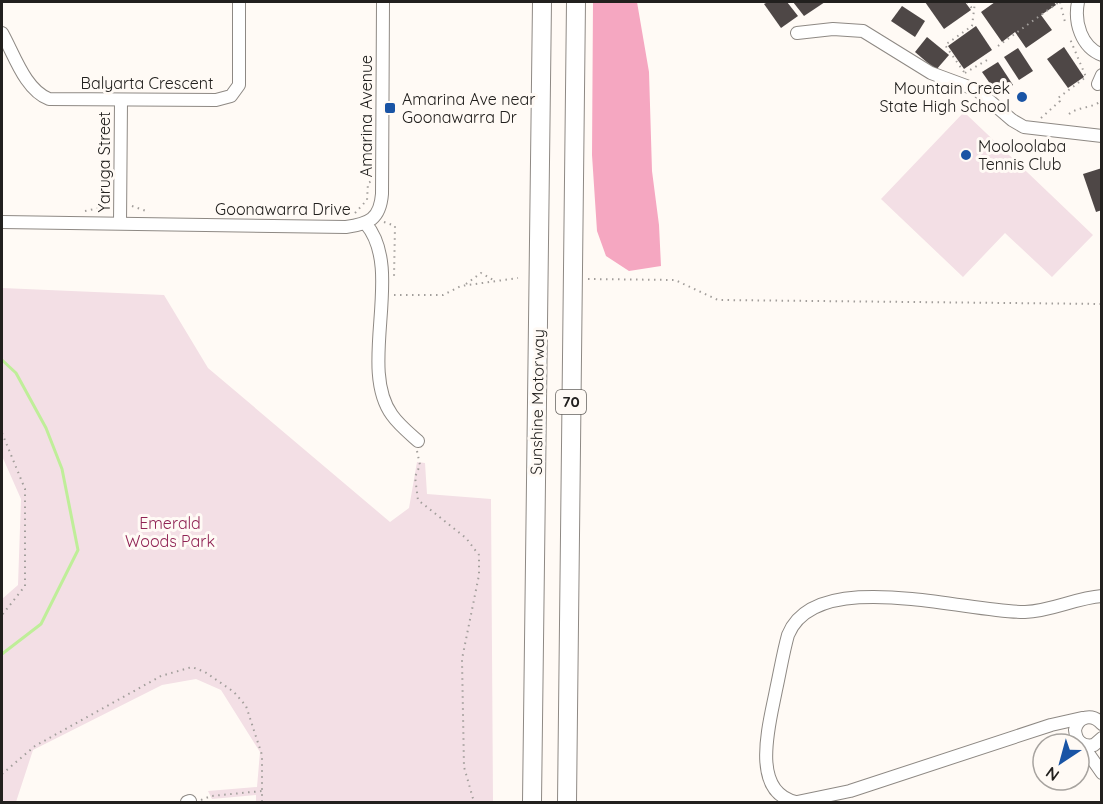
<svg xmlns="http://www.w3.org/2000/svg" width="1103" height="804" font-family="Quicksand,sans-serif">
<rect width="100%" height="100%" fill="#fffaf5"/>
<g fill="#f3dfe5">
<path d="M964,112L1093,235L1052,277L1005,233L963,277L881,199Z"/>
<path d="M2,288L164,295L208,368L390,522L409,508L417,462L425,463L427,494L491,499L493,802H256V795L212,799L208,791L257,787L260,752L221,690L196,679L162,685L33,750L16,802H2V599L18,585L21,499L2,456Z"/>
</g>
<path fill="#f5a7c1" d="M593,2H637L649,72L652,171L659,225L661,266L629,271L606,256L597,231L592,155Z"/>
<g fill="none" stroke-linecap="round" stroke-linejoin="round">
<path stroke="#bfee99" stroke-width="3" d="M2,360L16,373L46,428L62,469L78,550L41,624L2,654"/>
</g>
<g fill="#4e4746">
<path d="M768,2H787L798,16L781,28L764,4Z"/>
<path d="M793,2H825L804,16Z"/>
<path d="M925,2H965L971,10L944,29Z"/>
<path d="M995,2H1054L1056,5L1041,15L1052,30L1026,48L1015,32L1002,42L981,12Z"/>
<path d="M902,6L925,21L915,37L891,21Z"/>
<path d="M976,26L992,50L964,69L948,46Z"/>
<path d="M927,37L949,55L936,70L915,52Z"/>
<path d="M1064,47L1084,77L1068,88L1047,59Z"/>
<path d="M1018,48L1033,71L1019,80L1004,57Z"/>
<path d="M998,62L1013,85L998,95L982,72Z"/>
<path d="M1102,168V210L1096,212L1083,174Z"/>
</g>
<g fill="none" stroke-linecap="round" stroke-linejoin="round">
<g stroke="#8e8984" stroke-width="14">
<g id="minor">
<path d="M1078,2C1074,22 1081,47 1102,55"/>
<path d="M2,33C14,54 25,90 49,99L216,100L231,96L239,85V2"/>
<path d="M797,33L833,29L863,31L931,73L977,90L1012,120L1024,127L1102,136"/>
<path d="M1098,84L1102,75"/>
<path d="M2,222L346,227C369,224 380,219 382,194L383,2"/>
<path d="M120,223L121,101"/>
<path d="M366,224C405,270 357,367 392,415C399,425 409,433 418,441"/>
<path d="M1102,724C1092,713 1078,716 1075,730C1076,742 1083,747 1094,745L1102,738"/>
<path d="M1081,743L1102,773"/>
<path d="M187,802L190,801"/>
<path d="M796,802C749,792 770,722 776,690C780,672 783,653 788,635C816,565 968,613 1025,612C1052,611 1075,598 1102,596"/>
<path d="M797,802L850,791L1051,725L1082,718"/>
</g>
</g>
<g stroke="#8e8984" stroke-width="20">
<g id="highway">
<path d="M532,802L542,2"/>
<path d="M567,802L576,2"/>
</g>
</g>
<g stroke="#a29e9b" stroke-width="2" stroke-dasharray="1.5 4.5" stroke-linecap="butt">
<path d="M967,2L974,11"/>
<path d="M1060,2L1065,22"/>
<path d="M998,46L1059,2"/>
<path d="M964,72L945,45L972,26L975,2"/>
<path d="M965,73L987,60"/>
<path d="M1069,114C1079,106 1092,109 1102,100"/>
<path d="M1041,118L1060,101L1058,98L1086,77L1070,39"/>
<path d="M132,206L149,212"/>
<path d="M85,211L108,206"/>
<path d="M355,213L367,200L368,183L372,181"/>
<path d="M317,214L335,215"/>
<path d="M384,222L395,226L394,277"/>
<path d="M588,279L675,280L718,300L1102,304"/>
<path d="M466,284L481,273L495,281"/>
<path d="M394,295H443L461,286L518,278"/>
<path d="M2,433L25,489V586L2,615"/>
<path d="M417,451L420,465L415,477L418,500L466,538L479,555V575L462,659L464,767L474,802"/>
<path d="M2,774L35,746L161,676L192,667L205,672L234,692L246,706L262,755V802"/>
<path d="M201,800L211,796L262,791"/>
</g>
<use href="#minor" stroke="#fff" stroke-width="12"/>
<use href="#highway" stroke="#fff" stroke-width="18"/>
</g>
<g fill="#1954a5" stroke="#fffaf5" stroke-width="2">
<circle cx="1022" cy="97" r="6"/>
<rect x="384" y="102" width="12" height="12" rx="3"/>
<circle cx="966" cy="155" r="6"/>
</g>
<g text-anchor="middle" stroke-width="6" stroke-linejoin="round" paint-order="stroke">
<rect fill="#fffaf5" stroke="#64615e" stroke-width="1.5" x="556" y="390" width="30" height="24" rx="4.5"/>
<g font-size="15" font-weight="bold" fill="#22201e">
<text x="571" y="407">70</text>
</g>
<g font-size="16" fill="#22201e" stroke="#fffaf5">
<text x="147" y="89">Balyarta Crescent</text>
<text transform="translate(366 116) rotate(-90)" y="6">Amarina Avenue</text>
<text transform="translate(104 162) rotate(-90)" y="6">Yaruga Street</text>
<text x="283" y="215">Goonawarra Drive</text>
<text transform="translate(537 402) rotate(-89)" y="6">Sunshine Motorway</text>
</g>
<g font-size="16" fill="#22201e" stroke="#fffaf5" text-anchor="start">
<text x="1010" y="94" text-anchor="end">Mountain Creek<tspan x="1010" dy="18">State High School</tspan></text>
<text x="402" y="105">Amarina Ave near<tspan x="402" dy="18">Goonawarra Dr</tspan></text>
<text x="978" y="152">Mooloolaba<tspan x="978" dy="18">Tennis Club</tspan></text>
</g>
<g font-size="16" fill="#902354" stroke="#fffaf5">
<text x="170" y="529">Emerald<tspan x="170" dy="18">Woods Park</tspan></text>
</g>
</g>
<rect width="1103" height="804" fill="none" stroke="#22201e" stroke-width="6"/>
<g transform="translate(1061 762) rotate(216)"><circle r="28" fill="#fffaf5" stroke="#a7a39f" stroke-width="1.5"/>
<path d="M0-4.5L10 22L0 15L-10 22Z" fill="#1954a5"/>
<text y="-9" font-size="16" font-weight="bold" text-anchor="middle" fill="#22201e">N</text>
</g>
</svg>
